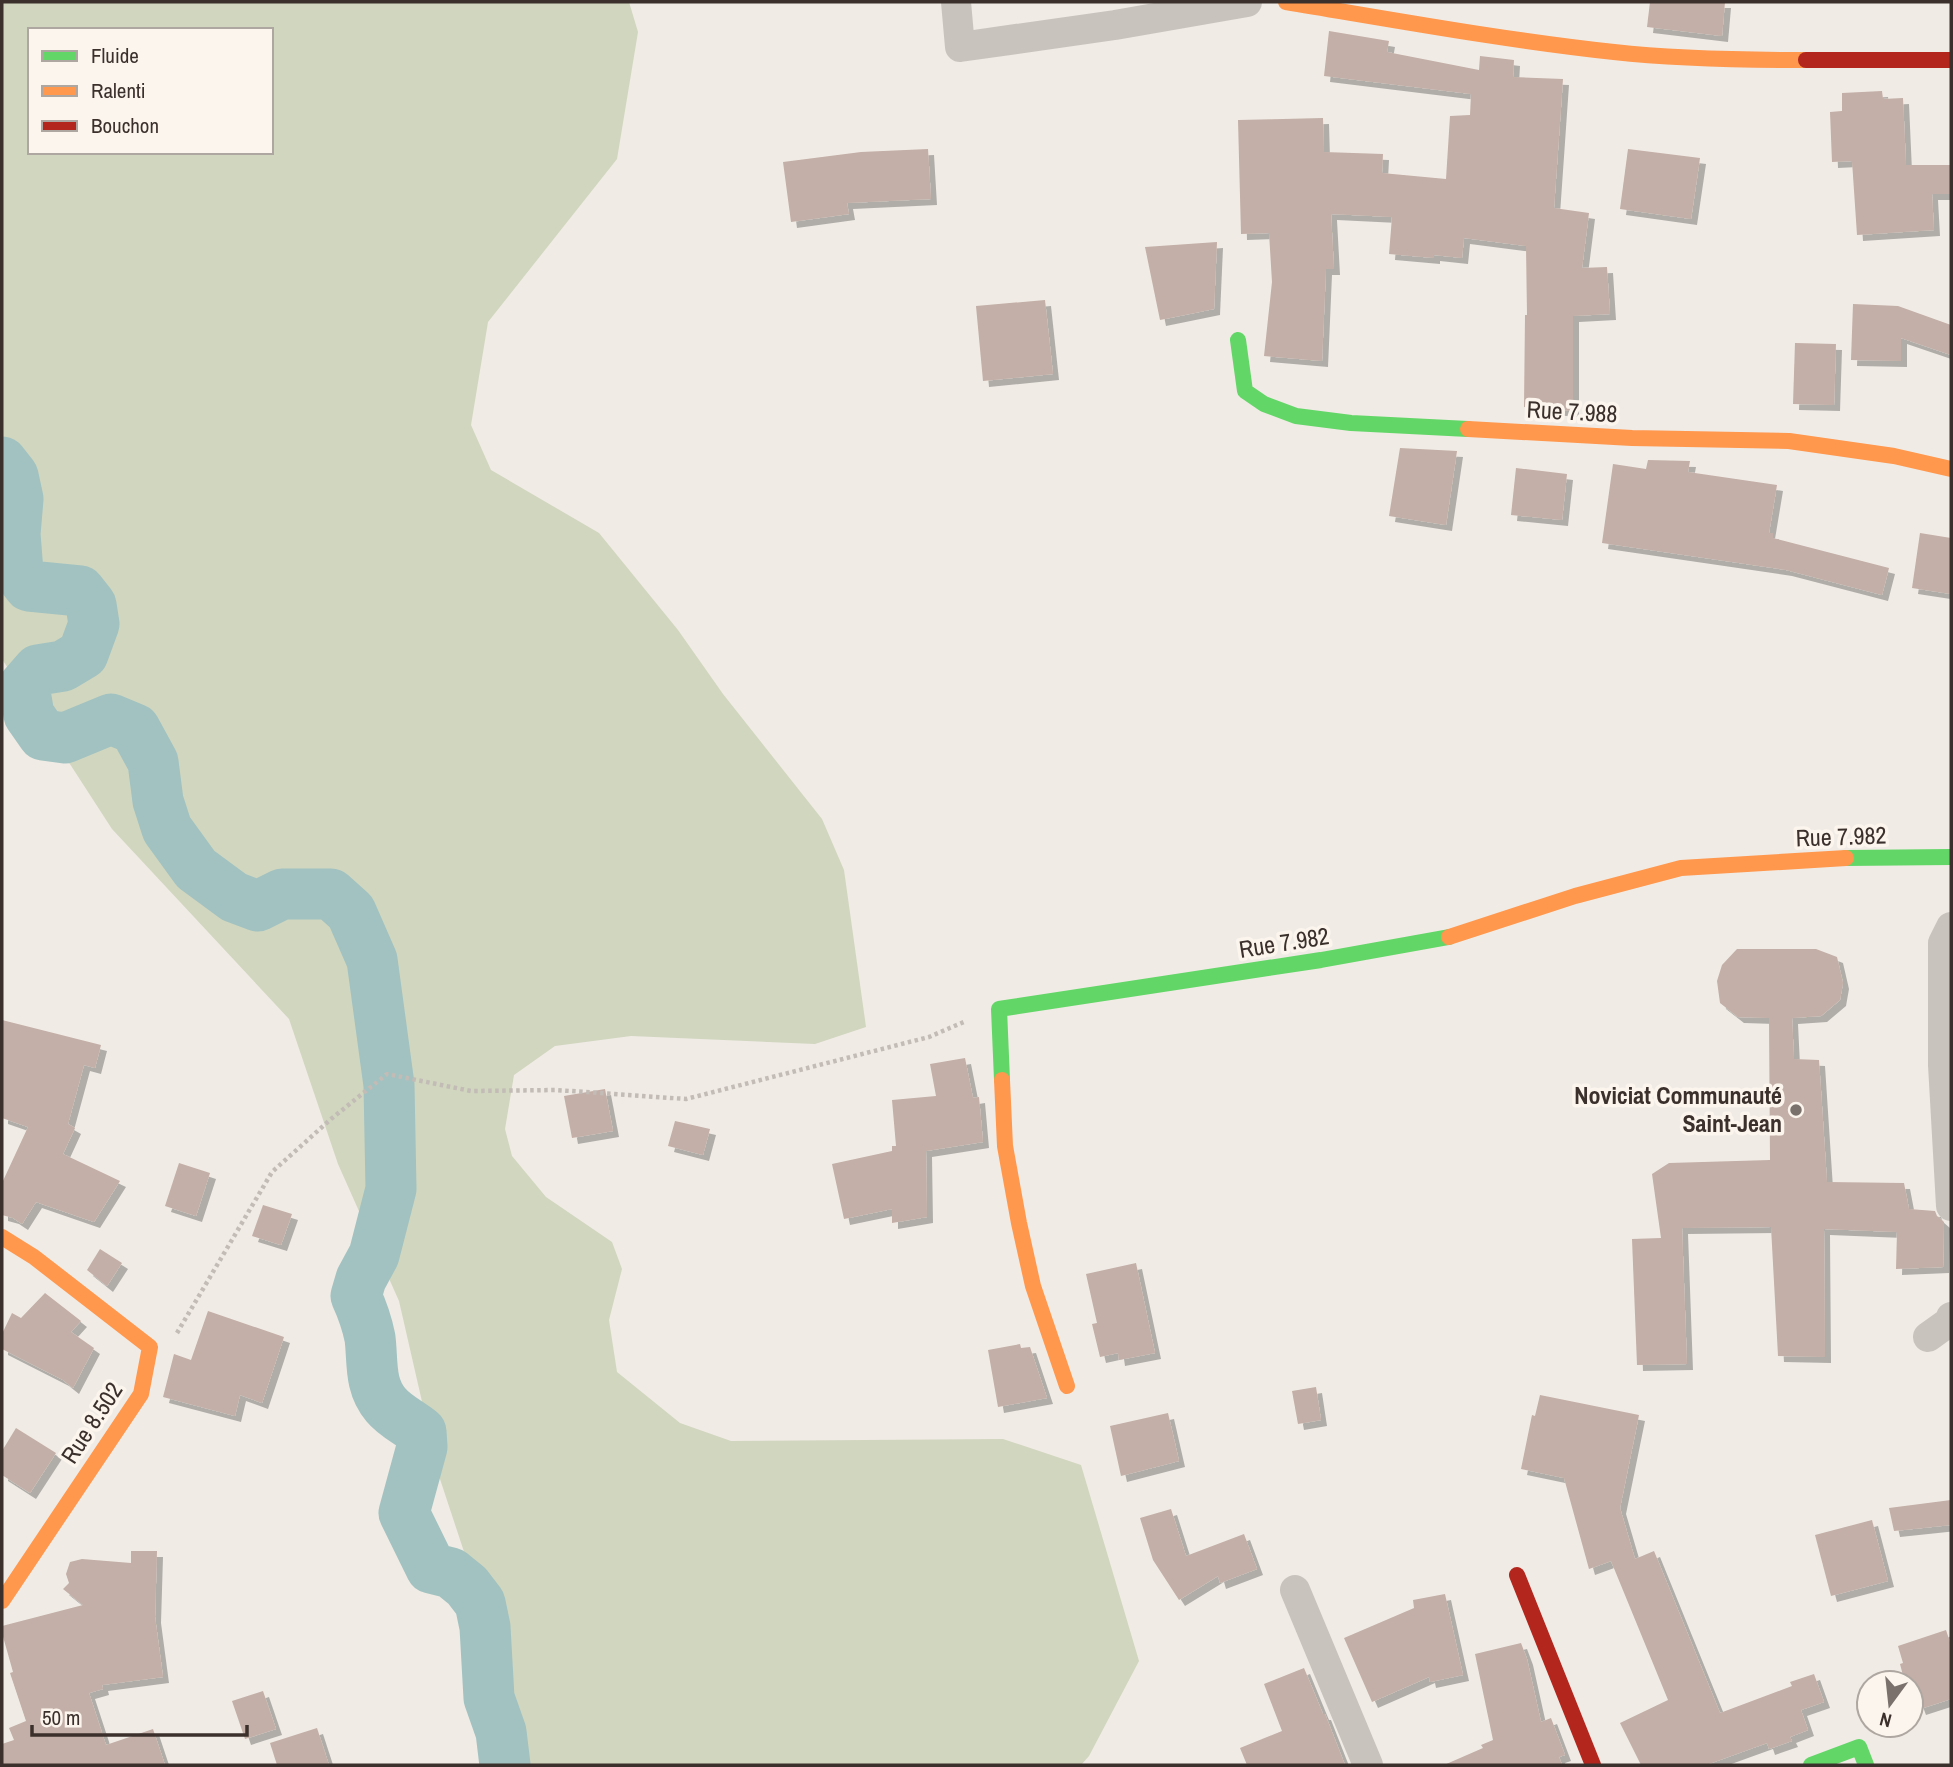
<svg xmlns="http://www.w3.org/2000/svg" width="1953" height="1767" font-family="'Archivo Narrow',sans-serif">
<defs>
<filter id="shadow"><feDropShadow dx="6" dy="6" stdDeviation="0" flood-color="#0004"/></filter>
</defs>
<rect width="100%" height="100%" fill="#f0ebe5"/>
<path fill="#d1d6bf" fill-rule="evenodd" d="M2,2H629L638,32L617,159L488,322L471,425L491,470L599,533L678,630L723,694L822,819L844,870L866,1027L815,1044L631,1036L555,1046L514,1075L505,1129L512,1156L546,1197L612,1242L622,1269L609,1320L617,1372L680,1423L731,1441L1003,1439L1081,1465L1139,1661L1089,1756L1081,1765H512L510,1691L439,1476L399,1301L338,1164L289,1019L112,829L2,659ZM30,30H271V152H30Z"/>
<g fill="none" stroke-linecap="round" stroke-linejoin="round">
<path stroke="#a1c2c1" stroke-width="51" d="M2,462L13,476L18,499L15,534L18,572L29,586L80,591L91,605L94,624L83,654L63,666L38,670L24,686L29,715L43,735L65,738L111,719L135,729L153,762L158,801L167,829L196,869L234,897L258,906L282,894H331L351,912L372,960L389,1085L391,1189L374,1255L361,1279L356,1296C362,1309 367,1323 370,1338C373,1362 369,1385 386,1405C395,1416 410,1423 421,1432L422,1447L404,1513L431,1568L451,1573L467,1586L480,1603L485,1627L489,1698L501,1732L505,1765"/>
</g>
<g fill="#c3afa7" filter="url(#shadow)">
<path d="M1650,2H1725L1722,36L1647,27Z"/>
<path d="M1329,31L1389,41L1387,52L1479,70L1480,56L1514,60L1513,77L1563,79L1554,208L1589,213L1582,268L1607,267L1610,314L1573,316V411L1524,407L1525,315H1527L1526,246L1464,238L1462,258L1434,255V258L1389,254L1392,217L1331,214L1334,269H1326L1322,361L1264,356L1272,282L1269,233L1241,234L1238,120L1323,118L1324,152L1383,154L1382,173L1446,179L1450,116L1470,115L1471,94L1324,76Z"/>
<path d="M1882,91L1883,99L1903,98L1906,165H1951V194H1932L1934,230L1857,235L1852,161L1832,162L1830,112L1842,111V93Z"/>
<path d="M928,149L931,199L847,203L849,214L791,222L783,162L861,152Z"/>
<path d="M1628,149L1700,158L1691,219L1620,209Z"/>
<path d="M1217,242L1214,309L1160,320L1145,247Z"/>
<path d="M1045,300L1053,374L983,381L976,306Z"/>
<path d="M1853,304L1898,306L1951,325V355L1901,338V361L1851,360Z"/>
<path d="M1795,343L1836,344L1834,405L1793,404Z"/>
<path d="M1400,448L1457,451L1446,525L1389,516Z"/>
<path d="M1648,460L1690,461L1688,472L1777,485L1769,533H1773V538L1889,568L1882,595L1786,570L1602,543L1613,464L1646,469Z"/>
<path d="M1516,468L1567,474L1562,520L1511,515Z"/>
<path d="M1920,533L1951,538V594L1912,588Z"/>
<path d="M1737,949H1816L1837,957L1843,983L1840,1000L1821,1016L1792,1018L1794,1059L1819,1060L1827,1182L1904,1183L1909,1209L1935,1211L1937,1216L1944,1222L1943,1267L1896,1269L1897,1232L1824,1229L1825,1357L1778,1356L1771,1227L1682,1228L1687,1364L1637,1365L1632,1239L1661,1238L1652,1174L1669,1163L1770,1160L1769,1018L1738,1017L1720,1003L1717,981L1722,965Z"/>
<path d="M2,1020L101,1045L95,1068L84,1065L68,1124L75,1128L63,1154L120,1181L94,1222L36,1202L22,1224L13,1218L2,1215V1183L28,1127L2,1118Z"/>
<path d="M965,1058L973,1098L979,1097L983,1142L926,1151L927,1217L892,1223V1209L844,1219L832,1164L892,1151V1146H896L892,1100L936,1096L930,1064Z"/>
<path d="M605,1089L613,1131L572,1138L564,1096Z"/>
<path d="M675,1121L710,1129L703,1155L668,1146Z"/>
<path d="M179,1163L210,1173L196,1216L165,1206Z"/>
<path d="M263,1205L292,1214L281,1245L252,1236Z"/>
<path d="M100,1249L122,1263L107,1286L87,1270Z"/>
<path d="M1136,1263L1155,1353L1119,1360L1118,1353L1100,1357L1092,1324L1097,1323L1086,1274Z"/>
<path d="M45,1293L81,1321L71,1332L94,1348L73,1388L63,1380L2,1349V1334L12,1313L21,1318Z"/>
<path d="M208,1311L284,1337L262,1403L240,1395L235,1416L163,1397L174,1354L191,1360Z"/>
<path d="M1020,1344L1021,1348L1030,1347L1047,1398L998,1407L988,1350Z"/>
<path d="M1316,1387L1321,1420L1298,1424L1292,1391Z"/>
<path d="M1540,1395L1639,1415L1620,1508L1635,1559L1654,1551L1720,1713L1792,1686L1790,1682L1814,1674L1824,1702L1801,1710L1808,1730L1790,1737L1792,1741L1769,1749L1767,1743L1706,1765H1641L1620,1723L1668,1700L1611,1561L1589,1569L1564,1478L1521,1469L1532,1415L1535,1416Z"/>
<path d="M1168,1413L1179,1461L1121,1476L1110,1426Z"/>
<path d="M16,1428L56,1453L30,1493L2,1475V1451Z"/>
<path d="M1951,1500V1525L1894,1531L1889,1508Z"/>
<path d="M1171,1509L1186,1556L1244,1534L1257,1569L1220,1583L1218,1576L1179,1600L1153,1560L1140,1518Z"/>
<path d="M1872,1520L1888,1581L1831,1596L1815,1535Z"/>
<path d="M131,1551H157L155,1617L163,1677L102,1685L103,1689L89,1693L106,1745L153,1729L165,1765H2V1744L14,1740L9,1728L26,1721L10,1673L13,1672L2,1633V1626L83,1605L63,1589L69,1583L66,1574L70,1562L82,1559L131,1563Z"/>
<path d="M1445,1594L1463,1675L1430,1682L1429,1677L1372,1702L1344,1638L1414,1608L1413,1600Z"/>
<path d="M1946,1630L1951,1645V1699L1920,1709L1914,1693L1911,1694V1683H1905L1900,1664L1903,1663L1898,1646Z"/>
<path d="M1521,1643L1527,1659L1541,1722L1551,1718L1565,1755L1559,1757L1562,1765H1444L1483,1748L1481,1745L1493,1740L1475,1654Z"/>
<path d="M1304,1668L1323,1714H1325L1345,1765H1247L1240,1748L1282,1731L1264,1684Z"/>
<path d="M263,1691L276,1729L245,1739L232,1701Z"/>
<path d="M317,1728L329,1765H277L270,1743Z"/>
</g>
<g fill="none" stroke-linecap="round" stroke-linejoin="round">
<path stroke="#c2bbb6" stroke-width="4.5" stroke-dasharray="3.5 3.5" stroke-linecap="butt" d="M177,1333L272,1172L331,1119L387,1074L471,1091L556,1090L686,1099L929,1037L966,1021"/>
<g stroke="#c9c3be" stroke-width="30">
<path d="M956,2L960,47L1115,25L1247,2"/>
<path d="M1951,927L1943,943V1065L1951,1206"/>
<path d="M1928,1337L1949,1322L1951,1317"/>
<path d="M1295,1590L1368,1765"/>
</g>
<g stroke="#63d668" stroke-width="16">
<path d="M1238,340L1245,391L1264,404L1296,416L1351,423L1468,429"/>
<path d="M1846,858L1951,857"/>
<path d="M1002,1080L999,1009L1321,960L1449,937"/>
<path d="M1811,1765L1859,1747L1866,1765"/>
</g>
<g stroke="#ff974d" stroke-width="16">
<path d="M1286,2C1395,20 1504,40 1614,52C1677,59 1742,60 1806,60"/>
<path d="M1468,429L1632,438L1789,441L1894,456L1951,469"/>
<path d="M1449,937L1575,896L1681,868L1846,858"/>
<path d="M1002,1080L1005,1146L1019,1223L1033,1286L1067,1386"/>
<path d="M2,1237L34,1257L150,1347L141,1394L2,1601"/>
</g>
<g stroke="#b3261e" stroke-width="16">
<path d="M1806,60H1951"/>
<path d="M1517,1575L1593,1765"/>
</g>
</g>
<circle fill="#7a716c" stroke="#fbf5ee" stroke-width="2.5" cx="1796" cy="1110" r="7"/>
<g text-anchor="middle" stroke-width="7" stroke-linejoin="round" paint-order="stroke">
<g font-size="24" fill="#3b302b" stroke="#fbf5ee">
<text transform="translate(1572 412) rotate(3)" y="8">Rue 7.988</text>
<text transform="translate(1841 837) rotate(-2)" y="8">Rue 7.982</text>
<text transform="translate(1284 943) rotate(-9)" y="8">Rue 7.982</text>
<text transform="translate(92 1423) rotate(-57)" y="8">Rue 8.502</text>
</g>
<g font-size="24" font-weight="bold" fill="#3b302b" stroke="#fbf5ee" text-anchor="end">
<text x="1782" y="1104">Noviciat Communauté<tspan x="1782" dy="28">Saint-Jean</tspan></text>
</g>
</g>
<rect width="1953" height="1767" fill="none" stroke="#3b302b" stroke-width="7"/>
<rect x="28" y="28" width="245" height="126" fill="#fbf5ee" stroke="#aea6a0" stroke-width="2"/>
<rect x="42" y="51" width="35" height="10" fill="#63d668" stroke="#aea6a0" stroke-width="2"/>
<text x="91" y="63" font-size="21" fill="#3b302b">Fluide</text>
<rect x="42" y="86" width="35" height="10" fill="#ff974d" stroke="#aea6a0" stroke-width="2"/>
<text x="91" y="98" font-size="21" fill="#3b302b">Ralenti</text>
<rect x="42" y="121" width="35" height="10" fill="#b3261e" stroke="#aea6a0" stroke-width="2"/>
<text x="91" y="133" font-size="21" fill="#3b302b">Bouchon</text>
<g transform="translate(1890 1704) rotate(195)"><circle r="33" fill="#fbf5ee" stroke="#aea6a0" stroke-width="2"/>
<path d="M0-5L12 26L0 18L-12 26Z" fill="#7a716c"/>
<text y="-10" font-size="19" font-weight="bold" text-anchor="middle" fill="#3b302b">N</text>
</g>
<path d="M32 1725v10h215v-10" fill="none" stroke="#3b302b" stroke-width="3.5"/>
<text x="42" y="1725" font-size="21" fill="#3b302b" stroke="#fbf5ee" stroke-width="5" paint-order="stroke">50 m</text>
</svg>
